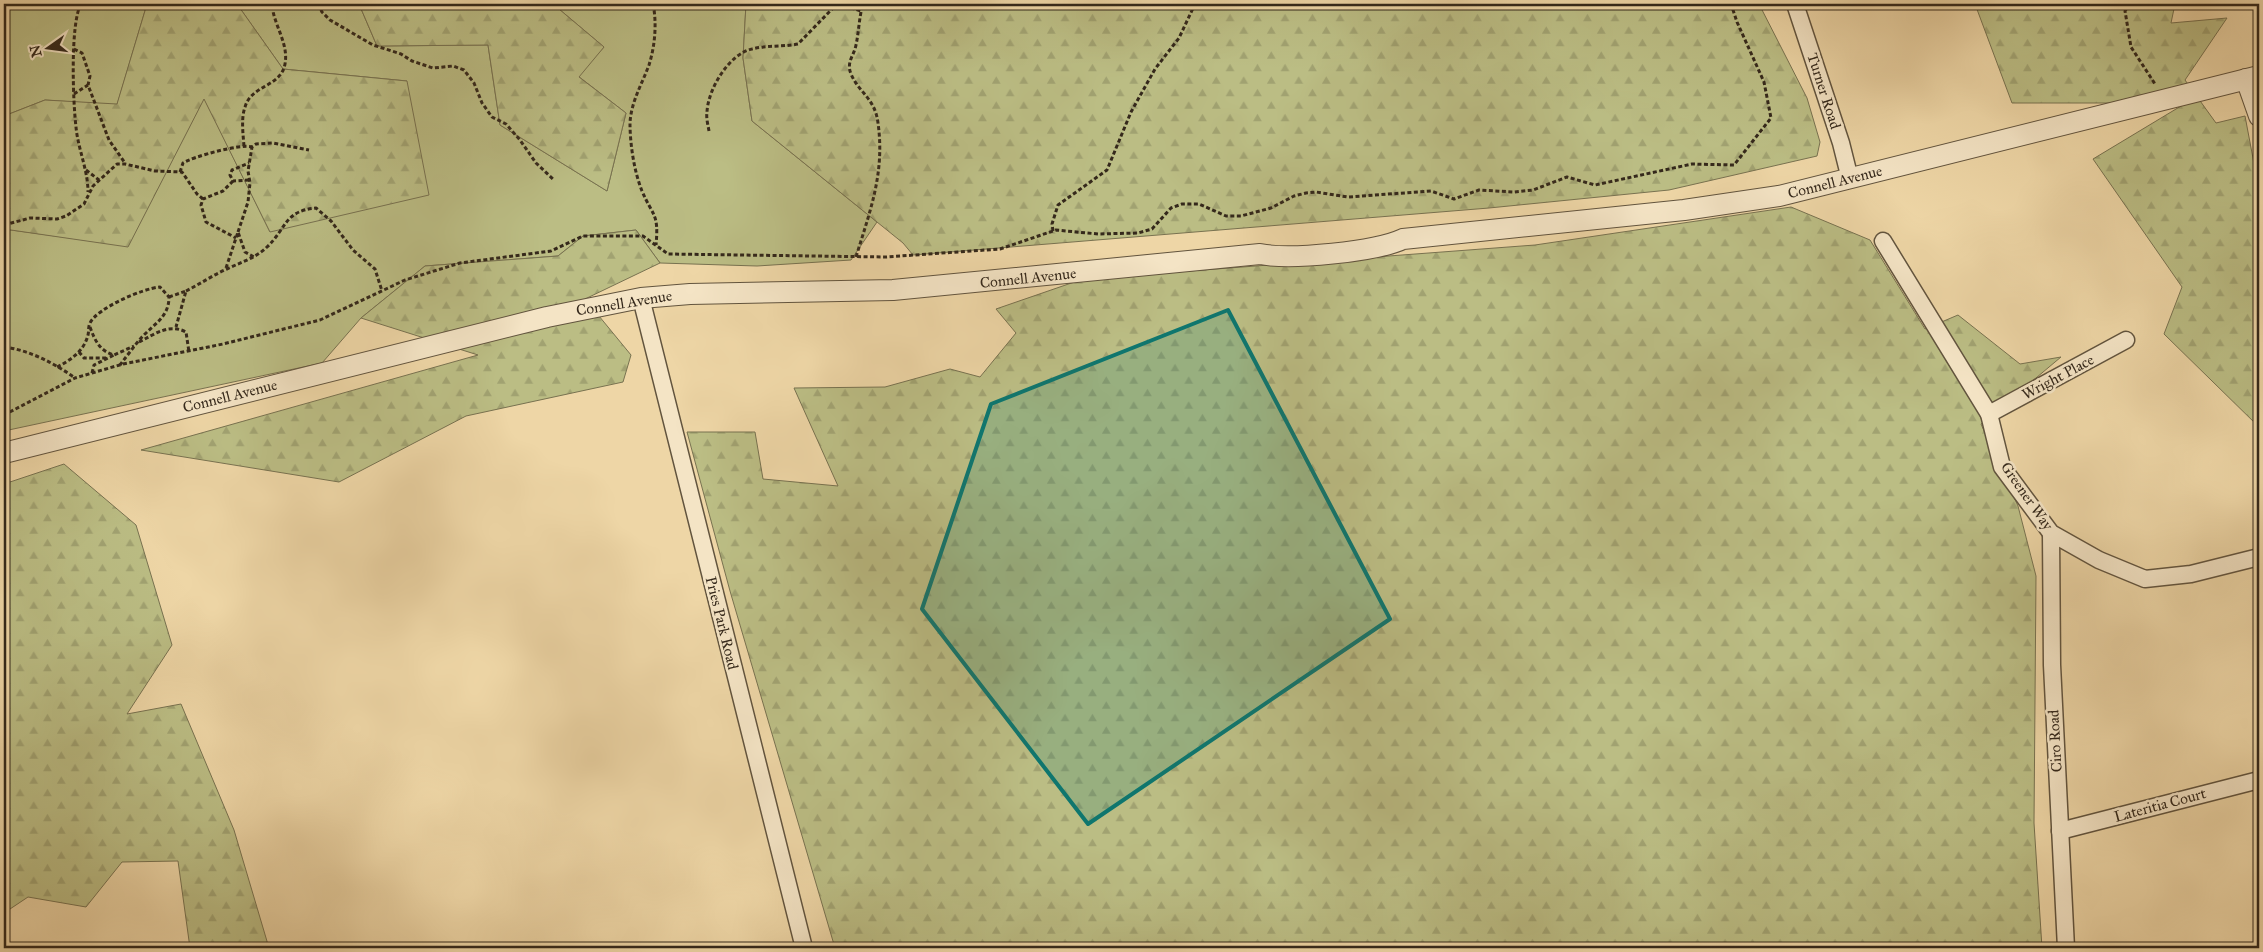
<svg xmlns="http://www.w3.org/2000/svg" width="2263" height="952" font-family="'IM FELL Great Primer',serif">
<defs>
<pattern id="forest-firs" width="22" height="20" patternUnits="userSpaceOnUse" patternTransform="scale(1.25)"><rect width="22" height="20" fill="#bbbd84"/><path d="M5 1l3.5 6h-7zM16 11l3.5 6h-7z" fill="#a1a271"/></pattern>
</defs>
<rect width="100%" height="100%" fill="#eed6a6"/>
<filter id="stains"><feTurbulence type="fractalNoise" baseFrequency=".004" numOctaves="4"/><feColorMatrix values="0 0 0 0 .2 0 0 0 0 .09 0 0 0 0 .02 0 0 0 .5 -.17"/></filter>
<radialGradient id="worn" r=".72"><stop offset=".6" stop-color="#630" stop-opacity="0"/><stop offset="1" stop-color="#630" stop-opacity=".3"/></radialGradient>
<g fill="#bbbd84" stroke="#787250">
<path d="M4,4H147L117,105L45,100L4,116Z"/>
<path d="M237,4H359L377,46L488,45L500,125L607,191L626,113L578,76L604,47L553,4H746L743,58L752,121L877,222L851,260L757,266L660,263L636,230L583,236L558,256L425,266L361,318L322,363L4,431V229L128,246L204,98L270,232L407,81L283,69Z"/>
</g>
<g fill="url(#forest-firs)" stroke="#787250">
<path d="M147,4H237L283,69L407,81L429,195L270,232L204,99L128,247L4,229V116L45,100L117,104Z"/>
<path d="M359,4H553L604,47L579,77L626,113L607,191L500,125L488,45L377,46Z"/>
<path d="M746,4H1759L1807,98L1820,142L1817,156L1669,190L1489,208L913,255L903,243L752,121L743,58Z"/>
<path d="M1975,4H2175L2171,23L2227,18L2185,80L2216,123L2245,116L2259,190V427L2164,334L2182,287L2093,159L2186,103H2012Z"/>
<path d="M1791,207L1870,240L1925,329L1958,315L2020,364L2061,357L1981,424L2018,506L2036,576L2034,823L2042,948H835L730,591L687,432H755L763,479L838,486L794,388L885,387L950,369L980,377L1016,333L996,309L1083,279L1535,245Z"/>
<path d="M636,230L660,263L585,299L631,355L623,382L466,416L339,482L141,450L478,355L361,318L425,266L558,256L583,236Z"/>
<path d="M64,464L136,525L172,645L127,714L181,704L234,830L269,948H190L178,861L122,862L86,907L28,897L4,913V484Z"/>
</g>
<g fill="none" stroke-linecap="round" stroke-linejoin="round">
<g stroke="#62543e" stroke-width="19">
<g id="minor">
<path d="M1795,4L1841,143L1850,179"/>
<path d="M1883,241L1989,414L2002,467L2051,533L2099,560L2145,579L2191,574L2259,557"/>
<path d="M641,298L804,948"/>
<path d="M1989,414L2126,340"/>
<path d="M2051,533L2052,665L2066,948"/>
<path d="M2060,831L2259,780"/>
</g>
</g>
<g stroke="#62543e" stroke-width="22">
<g id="tertiary">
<path d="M2246,79L2259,116"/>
<path d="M4,453L547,317L641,298L690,294L893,290L1260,254C1290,260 1375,252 1403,239L1684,210L1779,196L2259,76"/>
</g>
</g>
<g stroke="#34281b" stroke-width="3" stroke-dasharray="4 2.5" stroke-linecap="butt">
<path d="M81,4C70,23 73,103 76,127C78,149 88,170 88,192"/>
<path d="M318,4L322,12L330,20L373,45L401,54L412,61L433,68L453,66L464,70L474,83L482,103L492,117L506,124L520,140L536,163L553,179"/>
<path d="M653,4C657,23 655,46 649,65C642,84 631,102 630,123C630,144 634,171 642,191C653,217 659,213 656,245"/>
<path d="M2130,4L2125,11L2131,47L2155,84"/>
<path d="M74,49L82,53L90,76L88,85"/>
<path d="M74,94L88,85L109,140L125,163"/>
<path d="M709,131C708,125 706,118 707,112C708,89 729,54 752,49C767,45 783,47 798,44L833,8H851L861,11"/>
<path d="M244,146C243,134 241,118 245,107C251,85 281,87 285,64C289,43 273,24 272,4"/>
<path d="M86,170L99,180"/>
<path d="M180,172L183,163C192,157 242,143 252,147"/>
<path d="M249,180L233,181L230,175L232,170L249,163"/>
<path d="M233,181L223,191L203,199L201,205L206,222L236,238"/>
<path d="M4,225L30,218L57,219L66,216L84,204L93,186L117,164H125L155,171L182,172L197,194L203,199"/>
<path d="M1053,231L1052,224L1058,205L1107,170L1131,112L1155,69L1179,38L1195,4"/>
<path d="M238,232L248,202L250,183L248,171L252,147L256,144L273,143L309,150"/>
<path d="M856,257C870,211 885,173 878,123C875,98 859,93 851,74C846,62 854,56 856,45C859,31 859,17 863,4"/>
<path d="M226,268L238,232L245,252L254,257"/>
<path d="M186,291C200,284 213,275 227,269C241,262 256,258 267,247C287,228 284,211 316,208L331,221L353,250L375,269L382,291"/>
<path d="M169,297L186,291L176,327"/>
<path d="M90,327C95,341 100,351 114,355L134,346"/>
<path d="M139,342C155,334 169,323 186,332L189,352"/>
<path d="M4,347C29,350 54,363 75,378"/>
<path d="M79,352L84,358H106"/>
<path d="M57,367C71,360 84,351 88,335C89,331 88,327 90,323C97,308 144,288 160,287L169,297C169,317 154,324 142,337C134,346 127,356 120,365"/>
<path d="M92,373L94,365L114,355"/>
<path d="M4,415L75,378L123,364L223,344L320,320L405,280L460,263L551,251L583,236H643L668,254L886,257L1000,249L1056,230L1098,234L1138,233L1152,229L1171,208L1182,204H1199L1226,216H1241L1271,208L1294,196L1306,193L1316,192L1348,197L1431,191L1454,199L1479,190L1514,192L1533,190L1567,177L1595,185L1692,164L1734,165L1771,118L1764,82L1737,22L1731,4"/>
</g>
<use href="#minor" stroke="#f4e4c5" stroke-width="16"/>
<use href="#tertiary" stroke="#f4e4c5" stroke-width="20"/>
</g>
<path fill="#0f766e" fill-opacity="0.2" stroke="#0f766e" stroke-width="4" stroke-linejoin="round" d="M1228,310L1390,619L1088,824L922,609L991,404Z"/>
<g text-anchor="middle" stroke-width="5" stroke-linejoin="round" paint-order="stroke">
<g font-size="15" fill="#34281b" stroke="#f4e4c5">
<text transform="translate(1824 91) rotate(72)" y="5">Turner Road</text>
<text transform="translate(1835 182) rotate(-14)" y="5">Connell Avenue</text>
<text transform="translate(1028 278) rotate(-6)" y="5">Connell Avenue</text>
<text transform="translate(624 303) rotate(-9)" y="5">Connell Avenue</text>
<text transform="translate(2058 377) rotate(-28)" y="5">Wright Place</text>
<text transform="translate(230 396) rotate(-14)" y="5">Connell Avenue</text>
<text transform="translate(2027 496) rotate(55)" y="5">Greener Way</text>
<text transform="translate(722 623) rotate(76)" y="5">Pries Park Road</text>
<text transform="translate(2055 741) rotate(-93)" y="5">Ciro Road</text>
<text transform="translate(2160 805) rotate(-15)" y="5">Lateritia Court</text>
</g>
</g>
<rect width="2263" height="952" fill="none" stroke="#eed6a6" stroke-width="20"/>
<rect x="5" y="5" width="2253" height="942" fill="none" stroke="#34281b" stroke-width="2.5"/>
<rect x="10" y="10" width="2243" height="932" fill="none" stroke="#34281b"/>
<g transform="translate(48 48) rotate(256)" stroke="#f4e4c5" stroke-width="4" paint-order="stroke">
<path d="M0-4L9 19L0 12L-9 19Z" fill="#34281b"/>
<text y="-8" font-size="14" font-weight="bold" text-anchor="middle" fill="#34281b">N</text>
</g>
<rect width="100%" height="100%" filter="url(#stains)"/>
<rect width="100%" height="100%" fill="url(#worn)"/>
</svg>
